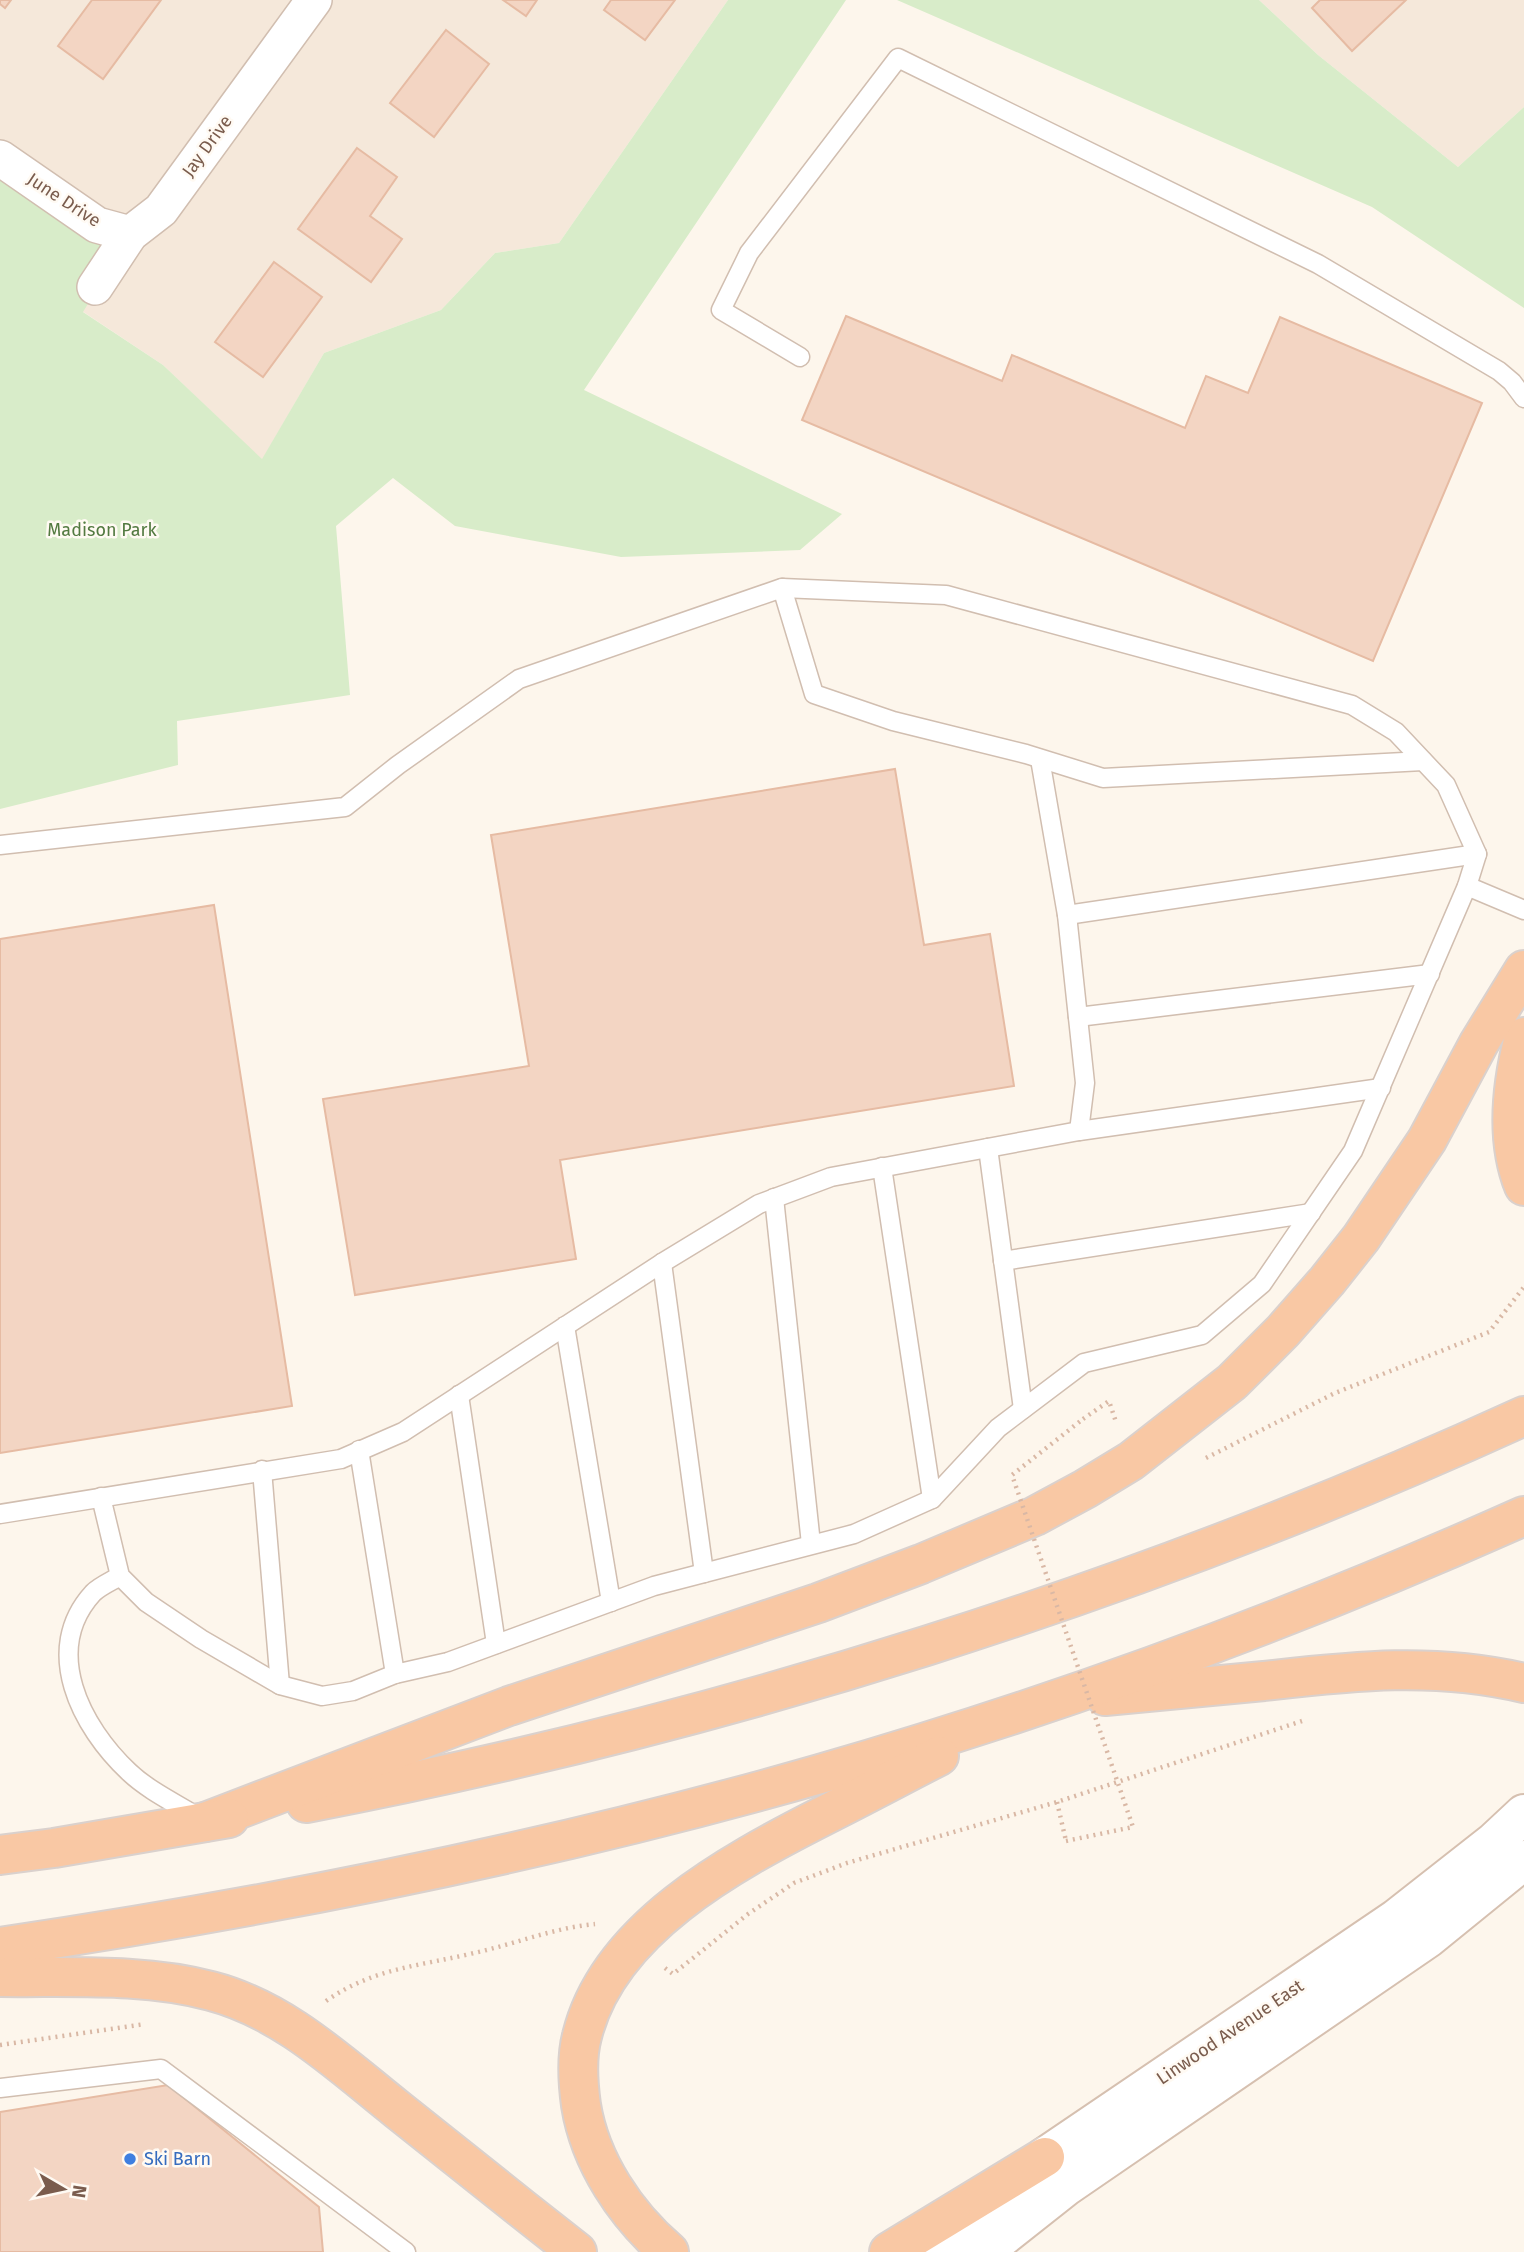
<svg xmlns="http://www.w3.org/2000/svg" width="1524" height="2252" font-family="'Fira Sans',sans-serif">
<rect width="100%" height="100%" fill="#fdf6ec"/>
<g fill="#f5e8da">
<path d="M0,0H728L559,243L495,253L441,310L324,353L262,460L163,365L82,311L0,158Z"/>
<path d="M1259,0H1524V107L1458,167L1318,55Z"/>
</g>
<g fill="#d8ecc9">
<path d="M728,0H846L584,390L842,514L800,550L621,557L455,526L393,478L336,526L350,695L177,721L178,765L0,809V159L130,234L83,312L163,365L262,459L324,353L441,310L495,253L559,243Z"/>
<path d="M897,0H1259L1318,55L1458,167L1524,107V308L1372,207Z"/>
</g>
<g fill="#f3d5c3" stroke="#e6bba3" stroke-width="2">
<path d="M0,0H11L5,8L0,4Z"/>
<path d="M92,0H161L103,79L58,46Z"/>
<path d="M503,0H537L526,16Z"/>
<path d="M611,0H675L645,40L604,10Z"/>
<path d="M1320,0H1406L1352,51L1312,8Z"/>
<path d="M446,30L489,64L434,137L390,103Z"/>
<path d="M357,148L397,177L370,216L402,239L371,282L298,229Z"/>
<path d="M274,262L322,297L263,377L215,342Z"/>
<path d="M846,316L1002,381L1012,355L1185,428L1206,376L1248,393L1280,317L1482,403L1373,661L802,420Z"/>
<path d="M895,769L924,945L990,934L1014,1086L560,1160L576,1259L355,1295L323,1099L529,1066L491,835Z"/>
<path d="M214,905L292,1406L0,1453V939Z"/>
<path d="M168,2085L319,2207L323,2252H0V2112Z"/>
</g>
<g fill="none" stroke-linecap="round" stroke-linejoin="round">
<g stroke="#d1beb0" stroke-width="21">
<g id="service">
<path d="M800,357L721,310L749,253L898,58L1318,264L1499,371L1512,382L1524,398"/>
<path d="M782,588L814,694L893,721L1026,754L1103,778L1423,761"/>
<path d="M0,845L345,807L398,765L519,679L782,588L946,595L1352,705L1396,732L1446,785L1477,854L1467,886L1353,1151L1262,1284L1202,1335L1084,1363L998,1428L932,1499L854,1534L654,1586L448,1662L395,1674L353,1691L322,1696L280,1685L201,1639L146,1602L120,1576L101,1497"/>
<path d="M1467,886L1524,910"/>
<path d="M1067,915L1477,854"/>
<path d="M1078,1017L1430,974"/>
<path d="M1079,1131L1381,1088"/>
<path d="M988,1148L1023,1409"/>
<path d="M882,1167L932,1499"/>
<path d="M774,1198L811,1544"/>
<path d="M1003,1261L1311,1213"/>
<path d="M662,1263L704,1573"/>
<path d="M565,1326L611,1602"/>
<path d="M459,1395L496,1644"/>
<path d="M359,1450L395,1674"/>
<path d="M262,1470L280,1685"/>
<path d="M0,1514L341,1459L403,1432L662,1263L759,1204L831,1177L1079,1131L1085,1083L1067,915L1040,759"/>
<path d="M120,1576C112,1581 100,1586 93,1593C41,1650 81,1727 129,1772C149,1791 177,1804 201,1819"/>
<path d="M0,2088L161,2069L406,2252"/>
</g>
</g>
<g stroke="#d1beb0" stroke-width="38">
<g id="minor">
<path d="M0,158L97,225L130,234"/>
<path d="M95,287L130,234L161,210L314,0"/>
</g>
</g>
<g stroke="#d6c0b0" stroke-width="42">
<g id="secondary">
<path d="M938,2252L1045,2157L1396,1919L1494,1842L1524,1814"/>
<path d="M983,2252L1065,2187L1428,1938L1524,1860"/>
</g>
</g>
<g stroke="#dad1cd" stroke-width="42">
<g id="trunk">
<path d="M1524,1037C1512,1084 1505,1139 1524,1186"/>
<path d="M1105,1696C1158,1691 1211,1686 1264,1681C1354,1671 1434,1662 1524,1683"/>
<path d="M306,1803C720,1724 1140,1592 1524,1416"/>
<path d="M205,1822L509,1706L818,1603L921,1564L1035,1516L1085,1489L1131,1461L1232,1382L1283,1331L1327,1281L1361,1238L1427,1140L1479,1043L1524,970"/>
<path d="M0,1855L54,1848L229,1818"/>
<path d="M0,1947C277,1906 551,1851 820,1774C1059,1705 1296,1618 1524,1516"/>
<path d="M0,1977C69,1978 144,1973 211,1991C284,2010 340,2064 398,2110C457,2157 517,2205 577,2252"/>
<path d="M669,2252C626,2215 590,2162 581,2105C578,2083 576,2058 582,2036C608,1929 731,1863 821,1817C861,1797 900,1776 939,1756"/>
<path d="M889,2252L1045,2157"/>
</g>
</g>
<g stroke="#d9b8a5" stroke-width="4.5" stroke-dasharray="2 5" stroke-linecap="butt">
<path d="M1083,1419L1109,1401L1116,1422"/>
<path d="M1206,1458L1335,1393L1489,1332L1524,1287"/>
<path d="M1057,1802L1066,1841"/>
<path d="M665,1968L673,1974L748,1914L794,1883L847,1863L1057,1802L1302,1721"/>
<path d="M326,2001C373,1968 420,1966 474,1953C515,1944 553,1928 595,1924"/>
<path d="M0,2045L145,2024"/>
</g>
<use href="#service" stroke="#fff" stroke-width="18"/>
<use href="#minor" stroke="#fff" stroke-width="35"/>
<use href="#secondary" stroke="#fff" stroke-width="38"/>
<use href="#trunk" stroke="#f9c8a4" stroke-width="38"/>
<path stroke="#d9b8a5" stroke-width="4.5" stroke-dasharray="2 5" stroke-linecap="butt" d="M1066,1841L1133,1827L1012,1475L1083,1419"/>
</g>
<circle fill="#3f7fe0" stroke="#fffaf3" stroke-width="2.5" cx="130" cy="2159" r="7"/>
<g text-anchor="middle" stroke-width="5" stroke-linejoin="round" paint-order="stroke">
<g font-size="18" fill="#7a5c4d" stroke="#fffaf3">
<text transform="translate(207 146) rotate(-54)" y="6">Jay Drive</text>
<text transform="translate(64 200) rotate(33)" y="6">June Drive</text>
<text transform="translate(1230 2032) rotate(-34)" y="6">Linwood Avenue East</text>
</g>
<g font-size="18" fill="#537a41" stroke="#fffaf3">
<text x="102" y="536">Madison Park</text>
</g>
<g font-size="18" fill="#366cbe" stroke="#fffaf3" text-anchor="start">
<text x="144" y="2165">Ski Barn</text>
</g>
</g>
<g transform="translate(63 2189) rotate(99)" stroke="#fffaf3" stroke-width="5" paint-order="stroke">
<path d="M0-5L12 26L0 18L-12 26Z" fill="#7a5c4d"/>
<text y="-10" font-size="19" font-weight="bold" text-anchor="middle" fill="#7a5c4d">N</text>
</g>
</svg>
